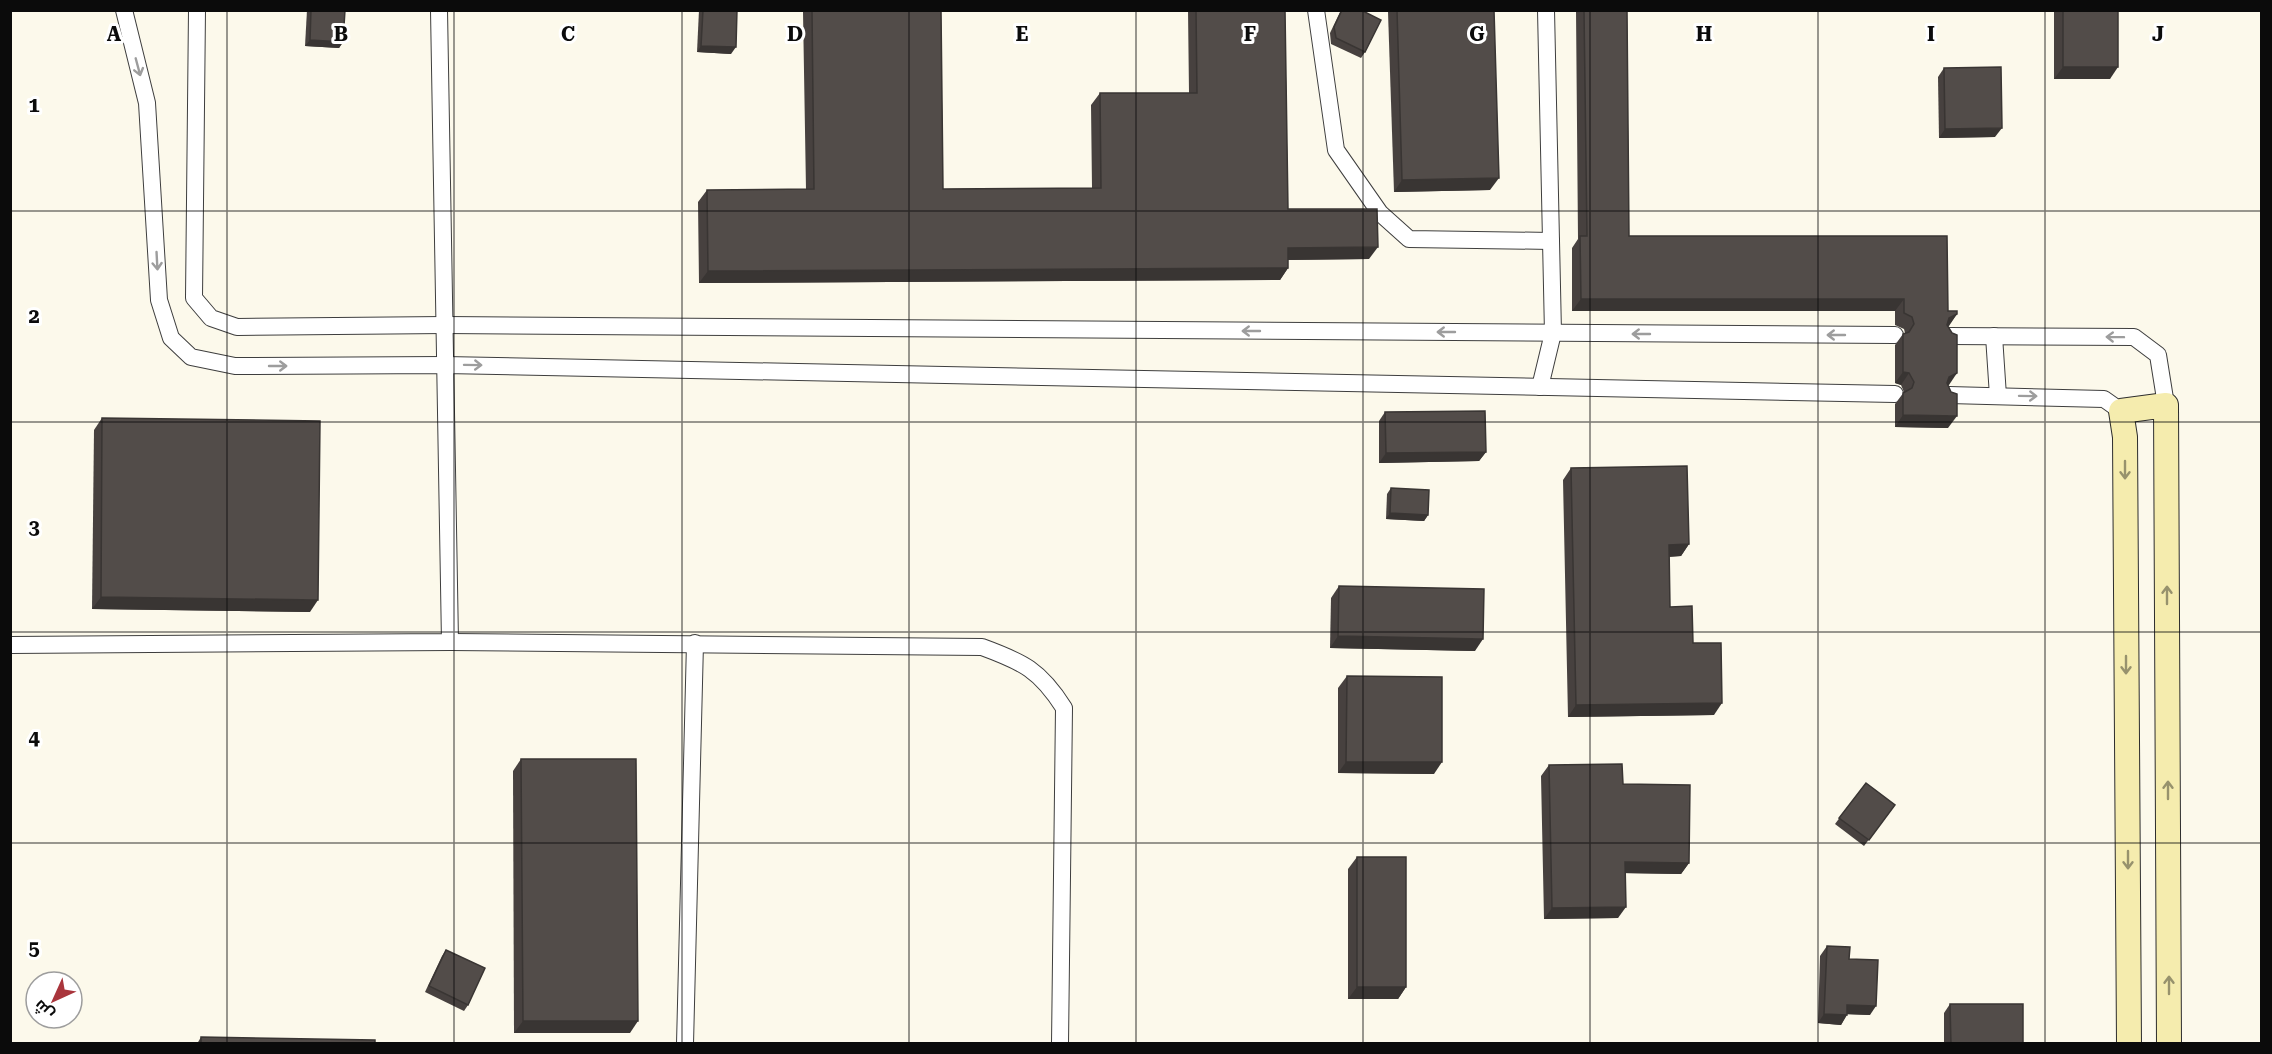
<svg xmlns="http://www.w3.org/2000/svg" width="2272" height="1054" font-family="'Roboto Serif',Cairo,serif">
<rect width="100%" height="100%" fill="#fcf9eb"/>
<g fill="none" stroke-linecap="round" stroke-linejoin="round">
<g stroke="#3e3e3e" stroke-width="18">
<g id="street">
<path d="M124,10L147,103L159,300L171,338L191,357L235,366L445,365L1895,394"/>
<path d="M197,10L194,298L211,318L237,327L445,325L1895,335"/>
<path d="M1316,10L1336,150L1380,213L1409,239L1551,241"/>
<path d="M1949,336L2134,337L2158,355L2166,405"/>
<path d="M1994,336L1998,396"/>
<path d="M1540,387L1553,333L1546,10"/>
<path d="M1949,395L2104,399L2121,411"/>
<path d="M450,642L982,647C1023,662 1040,670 1064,708L1060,1044"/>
<path d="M10,645L450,642L439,10"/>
<path d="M685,1044L695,643"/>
</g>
</g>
<g stroke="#2d2d2d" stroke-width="26">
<path id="secondary" d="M2129,1044L2125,437L2121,411L2166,405L2169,1044"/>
</g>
<use href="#street" stroke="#fff" stroke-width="16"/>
<use href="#secondary" stroke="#f5ecae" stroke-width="24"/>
</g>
<g fill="#47413f">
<path d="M307,10H345L343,42L339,48L305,46Z"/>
<path d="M699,10H737L731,54L697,52Z"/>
<path d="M804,10H941L943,189L1092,188L1091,105L1100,93H1189L1188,10H1285L1288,209L1369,259L1288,260V268L1280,280L699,283L698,202L707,190H806L803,12Z"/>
<path d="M1341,10H1361L1365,52L1361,58L1331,44L1330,33Z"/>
<path d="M1390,10H1494L1490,190L1394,192L1388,12Z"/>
<path d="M1576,10H1627L1629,236H1947L1948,311L1957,314L1948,326V428L1895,427V404L1904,392L1901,385L1895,383V345L1903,334L1905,333L1904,329L1895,325V311H1572V248L1578,239Z"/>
<path d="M2010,10H2118L2110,79H2054V11Z"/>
<path d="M1944,68L1995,137L1939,138L1938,77Z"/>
<path d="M1385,412L1486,452L1479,461L1379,463V421Z"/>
<path d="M102,418L310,612L92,609L94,430Z"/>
<path d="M1571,468L1689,544L1681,556L1669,557L1670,607L1693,643L1714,715L1568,717L1563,480Z"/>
<path d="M1391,488L1428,515L1424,521L1386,519L1387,494Z"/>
<path d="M1339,586L1475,651L1330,648L1331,598Z"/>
<path d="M1347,676L1434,774L1338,773V688Z"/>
<path d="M521,759L630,1033H514L513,771Z"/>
<path d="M1549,765L1623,784L1689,863L1681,874L1625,873L1618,918L1544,919L1541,776Z"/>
<path d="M1866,783L1895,805L1864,846L1835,824Z"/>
<path d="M1357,857L1406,987L1398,999H1348V869Z"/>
<path d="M1827,946L1849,959L1870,1015L1847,1014L1841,1025L1818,1023L1820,956Z"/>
<path d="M446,950L468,1005L464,1011L425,992L442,956Z"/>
<path d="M1950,1004L2023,1044H1944V1013Z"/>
<path d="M201,1037L375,1044H197Z"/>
</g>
<g fill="#393533">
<path d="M310,40L343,42L339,48L305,46Z"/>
<path d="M701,46L736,47L731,54L697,52Z"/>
<path d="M2063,67H2118L2110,79H2054Z"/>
<path d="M2002,128L1995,137L1939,138L1945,129Z"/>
<path d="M1499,178L1490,190L1394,192L1402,180Z"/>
<path d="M1378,247L1369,259L1280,260L1288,248Z"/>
<path d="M1288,268L1280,280L699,283L708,271Z"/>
<path d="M1581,299H1904L1895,311H1572Z"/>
<path d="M1957,314L1949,326L1940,330L1949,318Z"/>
<path d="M1903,372L1909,373L1901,385L1895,383Z"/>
<path d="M1957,373L1949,385L1940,389L1949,377Z"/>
<path d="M1903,415L1957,416L1948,428L1895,427Z"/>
<path d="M1486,452L1479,461L1379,463L1386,453Z"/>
<path d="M1390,513L1428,515L1424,521L1386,519Z"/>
<path d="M1689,544L1681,556L1661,557L1669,545Z"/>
<path d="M101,597L318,600L310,612L92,609Z"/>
<path d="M1338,636L1483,639L1475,651L1330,648Z"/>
<path d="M1722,703L1714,715L1568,717L1576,705Z"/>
<path d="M1346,762H1442L1434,774L1338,773Z"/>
<path d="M1625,862L1689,863L1681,874L1617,873Z"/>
<path d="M1626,907L1618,918L1544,919L1552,908Z"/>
<path d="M1357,987H1406L1398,999H1348Z"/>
<path d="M1847,1005L1876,1006L1870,1015L1841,1014Z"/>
<path d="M1824,1014L1847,1015L1841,1025L1818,1023Z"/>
<path d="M523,1021H638L630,1033H514Z"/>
</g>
<g fill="#524c49" stroke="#393533" stroke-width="1.5">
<path d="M311,10H345L343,42L310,40Z"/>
<path d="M703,10H737L736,47L701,46Z"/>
<path d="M812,10H941L943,189L1101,188L1100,93H1197L1196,10H1285L1288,209H1377L1378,247L1288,248V268L708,271L707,190L814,189Z"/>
<path d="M1342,10H1361L1381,20L1365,52L1336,38L1334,27Z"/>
<path d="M1397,10H1494L1499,178L1402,180Z"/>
<path d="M1584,10H1627L1629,236H1947L1948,311H1957V314L1949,318L1947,325L1952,333L1957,335V373L1949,377L1947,383L1951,392L1957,394V416L1903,415V393L1912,388L1914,382L1909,373L1903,372V334L1909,332L1914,324L1912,317L1904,313V299H1581L1580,236H1587Z"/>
<rect x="2063" y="10" width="55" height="57"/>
<path d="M2001,67L2002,128L1945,129L1944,68Z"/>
<path d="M1485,411L1486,452L1386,453L1385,412Z"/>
<path d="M102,418L320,421L318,600L101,597Z"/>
<path d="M1687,466L1689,544L1669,545L1670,607L1692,606L1693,643H1721L1722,703L1576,705L1571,468Z"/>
<path d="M1391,488L1429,490L1428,515L1390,513Z"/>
<path d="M1339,586L1484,589L1483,639L1338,636Z"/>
<path d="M1347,676L1442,677V762H1346Z"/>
<path d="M521,759H636L638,1021H523Z"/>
<path d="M1622,764L1623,784L1690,785L1689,863L1625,862L1626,907L1552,908L1549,765Z"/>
<path d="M1866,783L1895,805L1869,840L1839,818Z"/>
<rect x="1357" y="857" width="49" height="130"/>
<path d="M1827,946L1850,947L1849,959L1878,960L1876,1006L1847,1005V1015L1824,1014Z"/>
<path d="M446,950L485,968L468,1005L429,986Z"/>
<path d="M1950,1004H2023V1044H1951Z"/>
<path d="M201,1037L375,1040V1044H201Z"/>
</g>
<defs><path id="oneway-shaft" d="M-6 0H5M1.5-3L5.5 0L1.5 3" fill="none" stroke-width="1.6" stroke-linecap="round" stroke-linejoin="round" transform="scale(1.5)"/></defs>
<g stroke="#9d9d9d">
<use href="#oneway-shaft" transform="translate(138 67) rotate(75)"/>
<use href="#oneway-shaft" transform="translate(157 261) rotate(87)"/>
<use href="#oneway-shaft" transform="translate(1251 331) rotate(-180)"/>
<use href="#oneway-shaft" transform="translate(1446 332) rotate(-180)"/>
<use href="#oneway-shaft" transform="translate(1641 334) rotate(-180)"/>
<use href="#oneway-shaft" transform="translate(1836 335) rotate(-180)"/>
<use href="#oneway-shaft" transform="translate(2115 337) rotate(-179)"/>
<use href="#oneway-shaft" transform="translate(473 365) rotate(1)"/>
<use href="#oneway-shaft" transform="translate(278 366)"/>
<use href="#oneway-shaft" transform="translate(2028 396) rotate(1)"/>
</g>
<g stroke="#97926d">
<use href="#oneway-shaft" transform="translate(2125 470) rotate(90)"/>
<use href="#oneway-shaft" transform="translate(2167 595) rotate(-90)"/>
<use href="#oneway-shaft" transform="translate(2126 665) rotate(90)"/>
<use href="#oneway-shaft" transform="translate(2168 790) rotate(-90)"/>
<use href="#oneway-shaft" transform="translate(2128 860) rotate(90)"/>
<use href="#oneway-shaft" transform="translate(2169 985) rotate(-90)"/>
</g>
<path fill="none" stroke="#0b0b0b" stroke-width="1.5" stroke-opacity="0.55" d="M227,10V1044M454,10V1044M682,10V1044M909,10V1044M1136,10V1044M1363,10V1044M1590,10V1044M1818,10V1044M2045,10V1044M10,211H2262M10,422H2262M10,632H2262M10,843H2262"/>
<g font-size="20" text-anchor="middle" font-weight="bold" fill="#0b0b0b" stroke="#fff" stroke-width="6" stroke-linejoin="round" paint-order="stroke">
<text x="114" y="41">A</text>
<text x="341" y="41">B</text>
<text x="568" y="41">C</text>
<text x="795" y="41">D</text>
<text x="1022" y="41">E</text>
<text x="1250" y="41">F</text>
<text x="1477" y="41">G</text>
<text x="1704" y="41">H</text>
<text x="1931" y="41">I</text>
<text x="2158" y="41">J</text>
<text x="34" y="112">1</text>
<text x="34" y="323">2</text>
<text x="34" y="534">3</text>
<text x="34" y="745">4</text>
<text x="34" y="955">5</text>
</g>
<rect width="2272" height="1054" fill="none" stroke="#0b0b0b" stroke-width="24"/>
<g transform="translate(54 1000) rotate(225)"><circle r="28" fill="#ffffff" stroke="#9d9d9d" stroke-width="1.5"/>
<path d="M0-4.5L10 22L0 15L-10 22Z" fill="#a9353c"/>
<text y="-9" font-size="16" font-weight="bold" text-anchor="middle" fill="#0b0b0b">ش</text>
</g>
</svg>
